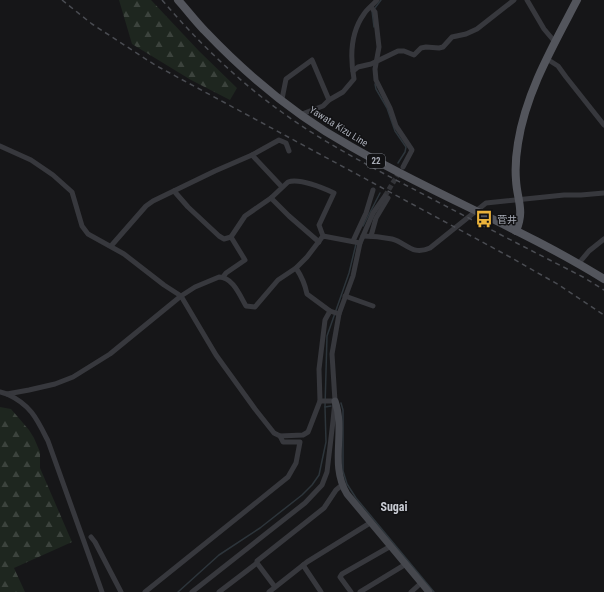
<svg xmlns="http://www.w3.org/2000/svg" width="604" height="592" font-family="'Roboto Condensed','Noto Sans JP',sans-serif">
<defs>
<pattern id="forest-firs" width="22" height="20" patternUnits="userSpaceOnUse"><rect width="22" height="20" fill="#1e261f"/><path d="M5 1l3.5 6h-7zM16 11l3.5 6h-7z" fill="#3c433d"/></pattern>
</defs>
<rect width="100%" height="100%" fill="#161618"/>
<g fill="url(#forest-firs)">
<path d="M119,0H151L199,51L237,88L230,100L191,80L132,44Z"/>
<path d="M0,407L11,409L29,430L34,438L40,452V468L72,542L14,568L25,592H0Z"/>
</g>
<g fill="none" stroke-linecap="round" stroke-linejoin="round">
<g stroke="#2d353b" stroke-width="1.5">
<path d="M375,8L381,0"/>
<path d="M372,11L374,27"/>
<path d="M375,84L376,89L387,108L395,131L406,147L405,152L398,163"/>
<path d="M363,226L380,193"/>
<path d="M341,403L343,410V471L347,484L356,498L434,592"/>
<path d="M325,407L331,406"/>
<path d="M178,592L219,555L260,528L302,495L312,485L319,475L326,442L325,407L327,336L349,273L356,244"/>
</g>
<path stroke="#333438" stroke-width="5" stroke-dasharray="5 2.5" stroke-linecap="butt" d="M385,196L400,171"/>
<g stroke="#37383d" stroke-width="5">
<path d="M527,0L544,29L555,42"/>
<path d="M371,7L375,12L379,47L375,69L376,80L390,108L396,126L412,150L403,167"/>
<path d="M547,59L558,66L566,77L604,125"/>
<path d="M353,71L358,67L371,64L398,51H404L414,55L421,48L426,47L439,48L443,47L452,37L466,34L477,29L514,0"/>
<path d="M282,99L286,79L312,60L329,100L323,106L302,114"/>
<path d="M329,100L343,92L354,79C350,57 351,32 364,14C367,9 373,5 377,0"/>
<path d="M0,146L31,160L53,175L72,192L82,226L88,234L124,254L164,285L181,296L216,355L255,409L274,433L280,436L303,435L308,432L310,427L320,401L319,369L325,320L330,311"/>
<path d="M252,155L279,140L286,143L289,151"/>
<path d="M174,191L188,207L219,236L224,239L231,237"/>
<path d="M271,198L289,216L319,242"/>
<path d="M363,236C372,236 382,237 392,239C407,243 412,256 430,248L486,203L564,195H581L604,193"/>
<path d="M371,236L376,218L388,198"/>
<path d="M353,241L366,213L373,190"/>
<path d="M111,246L146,206L153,201L215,171L252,155L282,187"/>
<path d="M579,263L589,251L604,239"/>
<path d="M296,268C302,277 305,284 307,294L330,311L339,314"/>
<path d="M223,277L226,273L245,260L231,237L245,216L271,198L288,182C300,178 323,188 334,193L319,225L323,236"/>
<path d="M345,296L373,306"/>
<path d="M0,392L7,394L29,390L55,384L73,377L110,354L181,296L195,287L219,277C233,277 240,296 246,306L255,307L278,280L296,268L307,257L323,236L360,243"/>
<path d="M7,394C31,405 37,419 48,441L102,592"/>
<path d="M320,401H335"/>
<path d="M91,537L95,542L121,592"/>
<path d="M303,565L321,592"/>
<path d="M275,587L257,563V561L324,508L336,490L342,485"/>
<path d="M145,592L288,477L296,463L300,442H283L280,436"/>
<path d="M192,592L305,503L322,485L327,472L333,421L335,401L332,354L336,331L339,314L353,276L360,243L373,213L385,196"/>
<path d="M219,592L257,563"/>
<path d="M269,592L307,562L370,523"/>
<path d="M351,592L340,577L342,574L391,546"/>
<path d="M360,592L406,564"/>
<path d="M411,592L421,583"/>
</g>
<path stroke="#45474d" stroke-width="7" d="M335,401C346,432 329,464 347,494L429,592"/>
<g stroke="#53555c" stroke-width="8">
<path d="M178,0C188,11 196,22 206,32C247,75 298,117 350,146C433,194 523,229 604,279"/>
<path d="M516,231C525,210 517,200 516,180C515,168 516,155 518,143C526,92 553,46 577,0"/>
</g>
<g stroke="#4a4c52" stroke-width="1.5" stroke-dasharray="5 4" stroke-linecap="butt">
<path d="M62,0L92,24L155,65L510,257L559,285L604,315"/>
<path d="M162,0C198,42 238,81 283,113C326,144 373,168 419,192C474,221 528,249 583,277L604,290"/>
</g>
</g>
<defs>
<g id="bus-bare" transform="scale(1.38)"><path d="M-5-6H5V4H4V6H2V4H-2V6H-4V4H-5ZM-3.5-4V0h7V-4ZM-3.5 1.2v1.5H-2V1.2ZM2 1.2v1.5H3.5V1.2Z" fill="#ebb33b" stroke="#111113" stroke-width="2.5" paint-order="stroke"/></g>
</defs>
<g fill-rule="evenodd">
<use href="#bus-bare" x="484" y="219"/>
</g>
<g text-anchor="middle" stroke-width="3" stroke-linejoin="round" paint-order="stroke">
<rect fill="#111113" stroke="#7b7e86" stroke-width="1" x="367" y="154" width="18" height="14" rx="3"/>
<g font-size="9" font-weight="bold" fill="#a9adb7">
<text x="376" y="164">22</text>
</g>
<g font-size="10" fill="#a9adb7" stroke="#111113">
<text transform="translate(339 126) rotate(32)" y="4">Yawata Kizu Line</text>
</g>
<g font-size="10" fill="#a9adb7" stroke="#111113" text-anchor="start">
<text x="497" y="223">菅井</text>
</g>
<g font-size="12" font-weight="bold" fill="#c9ccd4" stroke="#111113">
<text x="394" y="511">Sugai</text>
</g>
</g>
</svg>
